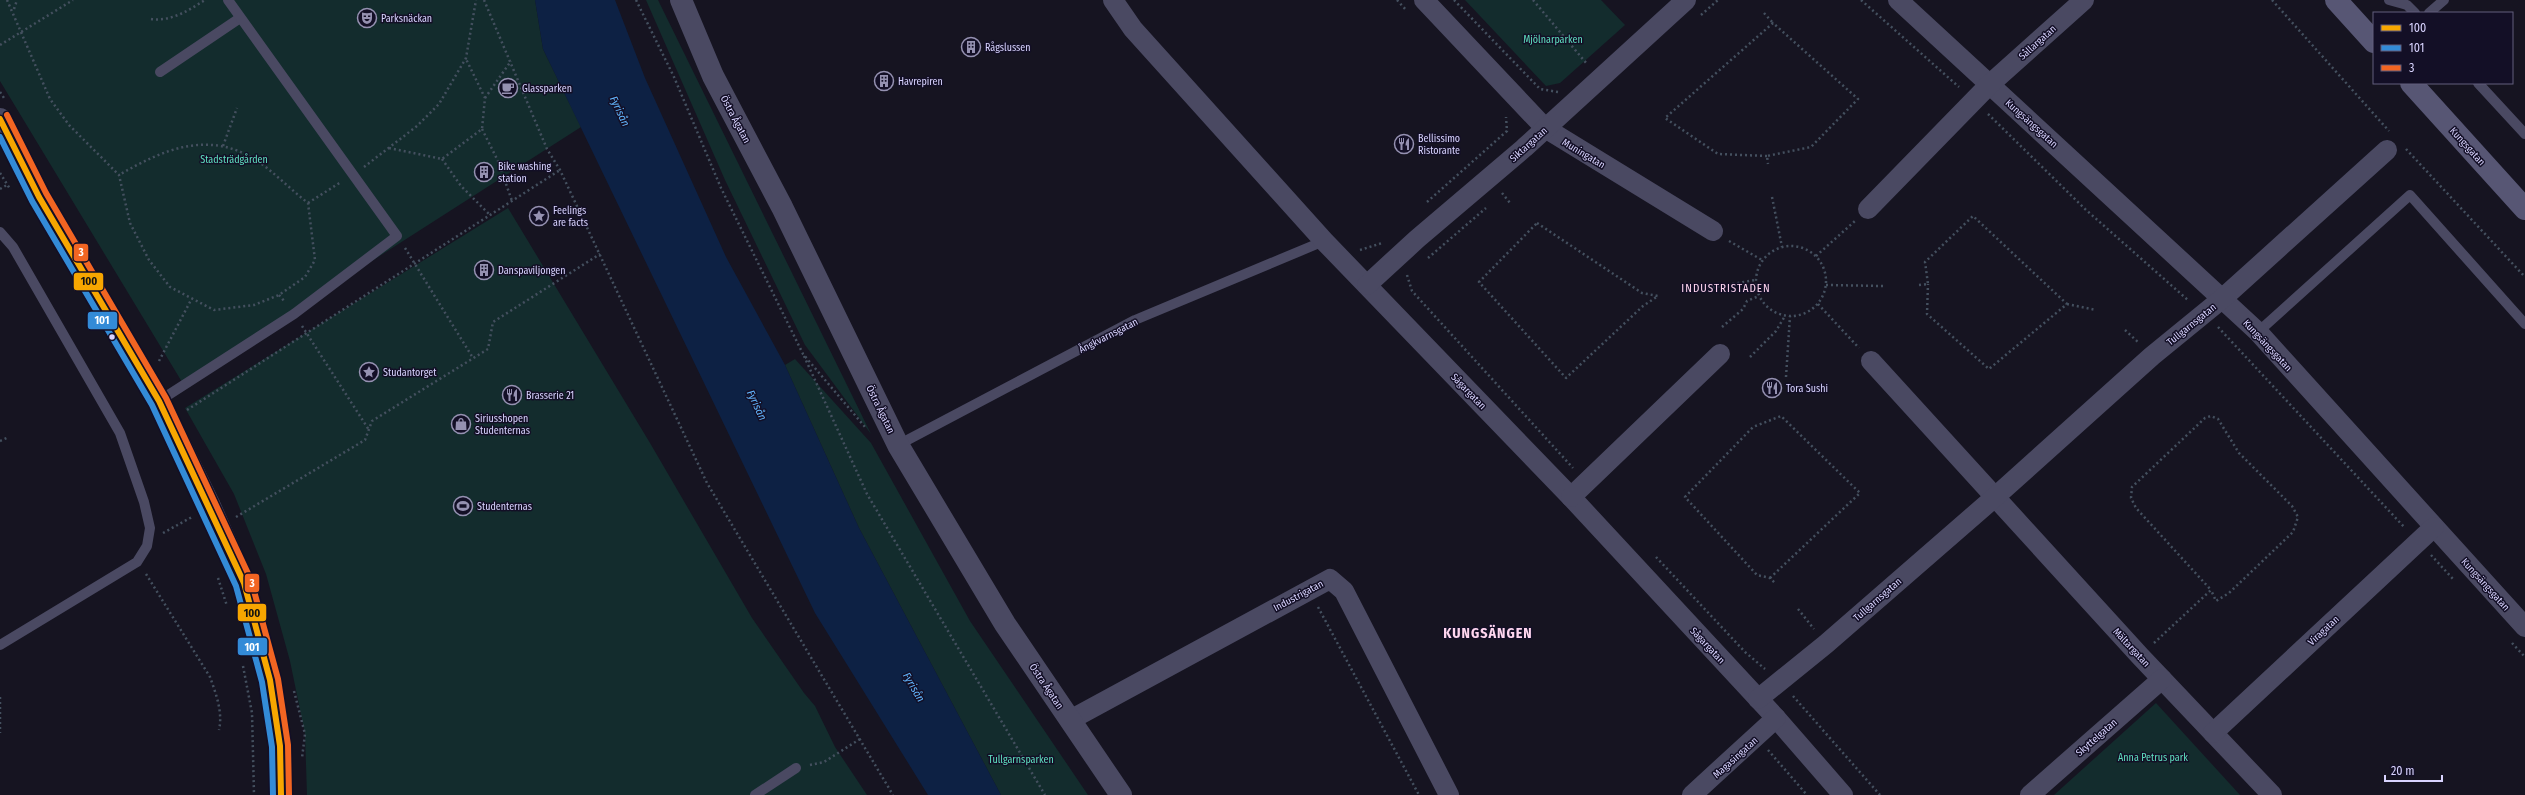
<svg xmlns="http://www.w3.org/2000/svg" width="2525" height="795" font-family="'Fira Sans Condensed',sans-serif">
<rect width="100%" height="100%" fill="#161421"/>
<g fill="#132c2d">
<path d="M0,0H535L543,49L581,127L222,357L185,387L0,81Z"/>
<path d="M646,0H658L871,434L805,345L725,180Z"/>
<path d="M1465,0H1601L1625,25L1560,83L1546,86Z"/>
<path d="M508,208L650,443L752,618L804,693L815,706L835,747L867,795H307L305,734L290,661L266,574L234,494L185,408Z"/>
<path d="M795,359L871,443L970,621L1088,795H1001L859,528L785,365Z"/>
<path d="M2156,703L2240,795H2054Z"/>
</g>
<path fill="#0d2144" d="M535,0H615L645,78L726,257L785,365L859,528L1001,795H928L815,613L543,49Z"/>
<g fill="none" stroke-linecap="round" stroke-linejoin="round">
<g stroke="#44505f" stroke-width="2.5" stroke-dasharray="2 3" stroke-linecap="butt">
<path d="M7,0L50,99L69,125L119,175L130,223L149,260L170,287L214,310L254,305L279,295L305,277L315,260L308,203C290,189 274,172 256,160C208,130 164,149 119,175"/>
<path d="M484,0L547,149L560,170L707,483L893,795"/>
<path d="M636,0L674,77L721,188L803,354L865,427"/>
<path d="M1397,0L1406,10"/>
<path d="M1454,0L1540,89L1558,92"/>
<path d="M1533,0L1587,64"/>
<path d="M1861,0L1959,87"/>
<path d="M2272,0L2389,131"/>
<path d="M14,9L17,0"/>
<path d="M1764,13L1773,23"/>
<path d="M1701,15L1718,0"/>
<path d="M151,19C171,22 189,10 205,0"/>
<path d="M0,45L73,0"/>
<path d="M0,92L4,98"/>
<path d="M485,98L511,61"/>
<path d="M1988,114L2085,209L2189,301"/>
<path d="M482,129L498,161L512,201"/>
<path d="M223,146L237,108"/>
<path d="M389,148L442,159L482,129L485,98L466,59"/>
<path d="M2406,149L2525,277"/>
<path d="M1767,156L1718,154L1665,118L1773,23L1858,99L1811,147L1767,156L1768,164"/>
<path d="M442,159L461,186L490,215"/>
<path d="M364,167L417,126L439,104L466,58L476,0"/>
<path d="M0,173L10,189"/>
<path d="M0,189L7,185"/>
<path d="M1502,193L1510,203"/>
<path d="M1772,197L1782,247"/>
<path d="M1427,202L1507,131L1506,117"/>
<path d="M308,203L341,182"/>
<path d="M1537,223L1642,293L1658,296L1643,306L1566,378L1479,282Z"/>
<path d="M1729,241L1762,260"/>
<circle cx="1791" cy="281" r="35"/>
<path d="M405,248L473,358"/>
<path d="M1360,250L1382,243"/>
<path d="M1816,256L1855,221"/>
<path d="M1428,258L1486,208"/>
<path d="M1407,275L1412,291L1573,468"/>
<path d="M1826,285L1883,286"/>
<path d="M1919,285L1928,284L1925,262L1973,216L2067,304L1989,369L1927,314L1928,284"/>
<path d="M1693,291L1755,280"/>
<path d="M279,295L285,302"/>
<path d="M1818,304L1859,348"/>
<path d="M2067,304L2096,310"/>
<path d="M302,326L369,430"/>
<path d="M1722,327L1743,309L1747,301L1759,296"/>
<path d="M2218,327L2405,528"/>
<path d="M2125,330L2139,343"/>
<path d="M804,356L867,494L1045,795"/>
<path d="M1750,357L1776,331L1785,316"/>
<path d="M159,361L191,300"/>
<path d="M1786,377L1790,316"/>
<path d="M187,410L560,170"/>
<path d="M0,441L9,437"/>
<path d="M236,517L365,440L372,421L488,349L493,322L600,254"/>
<path d="M163,533L192,517"/>
<path d="M2431,555L2453,579"/>
<path d="M1656,557L1745,652L1765,669"/>
<path d="M146,574L210,677C216,694 223,712 219,730"/>
<path d="M218,578L227,606"/>
<path d="M1770,578L1860,493L1781,416L1753,427L1685,497L1757,575L1770,578L1775,583"/>
<path d="M1318,607L1419,795"/>
<path d="M1798,609L1814,629"/>
<path d="M2154,643L2211,590L2136,508L2131,498L2132,487L2205,418L2211,416L2218,419L2239,453L2292,506L2298,517L2293,532L2229,593L2216,601L2211,590"/>
<path d="M2512,643L2525,657"/>
<path d="M243,666L252,713L254,795"/>
<path d="M294,691L305,734L302,758"/>
<path d="M1793,696L1880,795"/>
<path d="M0,697V733"/>
<path d="M1768,750L1807,795"/>
<path d="M810,765L824,762L860,739"/>
</g>
<g stroke="#4a4962" stroke-width="10">
<path d="M2389,0L2407,5L2415,13"/>
<path d="M2429,13L2444,0"/>
<path d="M160,72L240,18"/>
<path d="M2478,83L2525,134"/>
<path d="M0,232L13,247L120,433L144,502L150,528L147,546L137,562L0,645"/>
<path d="M2258,332L2410,195L2525,324"/>
<path d="M159,401L294,314L397,236L228,0"/>
<path d="M898,445L1135,320L1324,241"/>
<path d="M755,795L796,768"/>
</g>
<g stroke="#4a4962" stroke-width="20">
<path d="M1113,0L1133,29L1324,241L1571,497L1776,718L1843,795"/>
<path d="M1424,0L1545,128L1713,231"/>
<path d="M1898,0L2258,332L2525,627"/>
<path d="M1868,209L1989,85L2084,0"/>
<path d="M1367,285L1417,239L1524,148L1686,0"/>
<path d="M1871,361L2140,656L2272,795"/>
<path d="M1571,497L1720,354"/>
<path d="M1758,699L1826,644L1995,497L2152,356L2223,298L2387,150"/>
<path d="M1070,720L1330,579L1344,591L1449,795"/>
<path d="M2213,733L2434,527"/>
<path d="M1692,795L1776,718"/>
<path d="M2030,795L2162,679"/>
</g>
<g stroke="#4a4962" stroke-width="22">
<path d="M681,0L713,76L782,207L898,445L1005,624L1121,795"/>
<path d="M0,119L39,197L159,401L209,504L244,583L270,680L280,746L281,795"/>
</g>
<g stroke="#575674" stroke-width="22">
<path d="M2336,0L2374,42"/>
<path d="M2411,83L2525,209"/>
</g>
<g stroke="#130f26" stroke-width="9">
<path id="bus-1" d="M0,119L39,197L159,401L244,583L270,680L280,746L281,795"/>
</g>
<g stroke="#130f26" stroke-width="9">
<path id="bus-2" d="M0,137L32,201L152,405L236,586L262,682L272,747L273,795"/>
</g>
<g stroke="#130f26" stroke-width="9">
<path id="bus-3" d="M7,115L46,193L166,398L251,580L278,679L288,745L289,795"/>
</g>
<use href="#bus-1" stroke="#f7a600" stroke-width="6"/>
<use href="#bus-2" stroke="#338bd7" stroke-width="6"/>
<use href="#bus-3" stroke="#f26522" stroke-width="6"/>
</g>
<defs>
<g id="theatre-ring" transform="scale(1)"><circle r="9.5" fill="#130f26" stroke="#9591b1" stroke-width="1.5"/><path d="M-5-5.5Q0-4 5-5.5V0Q5 5 0 6Q-5 5-5 0ZM-3.3-2.5H-1v1.5H-3.3ZM1-2.5H3.3v1.5H1ZM-2.8 1Q0 5.5 2.8 1Z" fill="#9591b1"/></g>
<g id="building-ring" transform="scale(1)"><circle r="9.5" fill="#130f26" stroke="#9591b1" stroke-width="1.5"/><path d="M-4-6H4V6H1V3H-1V6H-4ZM-2.5-4.3h1.7v1.8h-1.7ZM.8-4.3h1.7v1.8H.8ZM-2.5-1h1.7V.8h-1.7ZM.8-1h1.7V.8H.8Z" fill="#9591b1"/></g>
<g id="cafe-ring" transform="scale(1)"><circle r="9.5" fill="#130f26" stroke="#9591b1" stroke-width="1.5"/><path d="M-5.5-4.5H6V0H3Q3 3.5 0 3.5H-2.5Q-5.5 3.5-5.5 0ZM3-3.2v2h1.7v-2ZM-6 4.5H4V6H-6Z" fill="#9591b1"/></g>
<g id="restaurant-ring" transform="scale(1)"><circle r="9.5" fill="#130f26" stroke="#9591b1" stroke-width="1.5"/><path d="M-5-6h1v4h1v-4h1v4h1v-4h1v5L-1.5 .5V6h-2V.5L-5-1ZM5-6V6H3V1.5H1.5Q1.5-4 5-6Z" fill="#9591b1"/></g>
<g id="sight-ring" transform="scale(1)"><circle r="9.5" fill="#130f26" stroke="#9591b1" stroke-width="1.5"/><path d="M0-6L1.8-2.2L6-1.7L2.9 1.2L3.7 5.4L0 3.3L-3.7 5.4L-2.9 1.2L-6-1.7L-1.8-2.2Z" fill="#9591b1"/></g>
<g id="shop-ring" transform="scale(1)"><circle r="9.5" fill="#130f26" stroke="#9591b1" stroke-width="1.5"/><path d="M-5-2.5h2.3a2.7 3.5 0 0 1 5.4 0H5L5.5 6h-11ZM-1.5-2.5h3a1.5 2.3 0 0 0-3 0Z" fill="#9591b1"/></g>
<g id="stadium-ring" transform="scale(1)"><circle r="9.5" fill="#130f26" stroke="#9591b1" stroke-width="1.5"/><path d="M0-5a6.5 5 0 1 0 0 10a6.5 5 0 1 0 0-10ZM-3.5-1.8h7v3.6h-7Z" fill="#9591b1"/></g>
</defs>
<g fill-rule="evenodd">
<use href="#theatre-ring" x="367" y="18"/>
<use href="#building-ring" x="971" y="47"/>
<use href="#building-ring" x="884" y="81"/>
<use href="#cafe-ring" x="508" y="88"/>
<use href="#restaurant-ring" x="1404" y="144"/>
<use href="#building-ring" x="484" y="172"/>
<use href="#sight-ring" x="539" y="216"/>
<use href="#building-ring" x="484" y="270"/>
<use href="#sight-ring" x="369" y="372"/>
<use href="#restaurant-ring" x="1772" y="388"/>
<use href="#restaurant-ring" x="512" y="395"/>
<use href="#shop-ring" x="461" y="424"/>
<use href="#stadium-ring" x="463" y="506"/>
</g>
<circle fill="#d9d4ff" stroke="#130f26" stroke-width="1.5" cx="112" cy="337" r="3.5"/>
<g text-anchor="middle" stroke-width="3" stroke-linejoin="round" paint-order="stroke">
<g font-size="10" fill="#d9d4ff" stroke="#130f26" text-anchor="start">
<text x="381" y="22">Parksnäckan</text>
<text x="985" y="51">Rågslussen</text>
<text x="898" y="85">Havrepiren</text>
<text x="522" y="92">Glassparken</text>
<text x="1418" y="142">Bellissimo<tspan x="1418" dy="12">Ristorante</tspan></text>
<text x="498" y="170">Bike washing<tspan x="498" dy="12">station</tspan></text>
<text x="553" y="214">Feelings<tspan x="553" dy="12">are facts</tspan></text>
<text x="498" y="274">Danspaviljongen</text>
<text x="383" y="376">Studantorget</text>
<text x="1786" y="392">Tora Sushi</text>
<text x="526" y="399">Brasserie 21</text>
<text x="475" y="422">Siriusshopen<tspan x="475" dy="12">Studenternas</tspan></text>
<text x="477" y="510">Studenternas</text>
</g>
<g font-size="10" fill="#5fe0c0" stroke="#130f26">
<text x="1553" y="43">Mjölnarparken</text>
<text x="234" y="163">Stadsträdgården</text>
<text x="2153" y="761">Anna Petrus park</text>
<text x="1021" y="763">Tullgarnsparken</text>
</g>
<g font-size="10" fill="#d9d4ff" stroke="#130f26">
<text transform="translate(2037 42) rotate(-42)" y="4">Sållargatan</text>
<text transform="translate(736 119) rotate(62)" y="4">Östra Ågatan</text>
<text transform="translate(2032 123) rotate(42)" y="4">Kungsängsgatan</text>
<text transform="translate(1528 144) rotate(-42)" y="4">Siktargatan</text>
<text transform="translate(2468 146) rotate(48)" y="4">Kungsgatan</text>
<text transform="translate(1584 153) rotate(31)" y="4">Muningatan</text>
<text transform="translate(2191 324) rotate(-39)" y="4">Tullgarnsgatan</text>
<text transform="translate(1108 335) rotate(-27)" y="4">Ångkvarnsgatan</text>
<text transform="translate(2268 345) rotate(47)" y="4">Kungsängsgatan</text>
<text transform="translate(1469 391) rotate(46)" y="4">Sågargatan</text>
<text transform="translate(881 409) rotate(64)" y="4">Östra Ågatan</text>
<text transform="translate(2486 584) rotate(48)" y="4">Kungsängsgatan</text>
<text transform="translate(1298 595) rotate(-28)" y="4">Industrigatan</text>
<text transform="translate(1877 599) rotate(-41)" y="4">Tullgarnsgatan</text>
<text transform="translate(2323 630) rotate(-43)" y="4">Viragatan</text>
<text transform="translate(1708 645) rotate(47)" y="4">Sågargatan</text>
<text transform="translate(2132 647) rotate(47)" y="4">Mältargatan</text>
<text transform="translate(1047 686) rotate(56)" y="4">Östra Ågatan</text>
<text transform="translate(2096 737) rotate(-41)" y="4">Skyttelgatan</text>
<text transform="translate(1735 757) rotate(-42)" y="4">Magasingatan</text>
</g>
<g font-size="11" font-style="italic" fill="#62b6ff" stroke="#130f26">
<text transform="translate(620 111) rotate(65)" y="4">Fyrisån</text>
<text transform="translate(757 405) rotate(65)" y="4">Fyrisån</text>
<text transform="translate(914 687) rotate(60)" y="4">Fyrisån</text>
</g>
<g font-size="11" letter-spacing="1" fill="#ffd6f0" stroke="#130f26">
<text x="1726" y="292">INDUSTRISTADEN</text>
</g>
<g font-size="14" font-weight="bold" letter-spacing="1" fill="#ffd6f0" stroke="#130f26">
<text x="1488" y="638">KUNGSÄNGEN</text>
</g>
</g>
<g stroke="#130f26" stroke-width="1.5">
<rect x="73" y="243" width="16" height="19" rx="4" fill="#f26522"/>
<rect x="73" y="272" width="31" height="19" rx="4" fill="#f7a600"/>
<rect x="87" y="311" width="31" height="19" rx="4" fill="#338bd7"/>
<rect x="244" y="573" width="16" height="20" rx="4" fill="#f26522"/>
<rect x="237" y="603" width="30" height="19" rx="4" fill="#f7a600"/>
<rect x="237" y="637" width="31" height="19" rx="4" fill="#338bd7"/>
</g>
<g font-size="11" text-anchor="middle" font-weight="bold" fill="#fff">
<text x="81" y="256">3</text>
<text x="102" y="324">101</text>
<text x="252" y="587">3</text>
<text x="252" y="651">101</text>
</g>
<g font-size="11" text-anchor="middle" font-weight="bold" fill="#111">
<text x="89" y="285">100</text>
<text x="252" y="617">100</text>
</g>
<rect x="2373" y="12" width="140" height="72" fill="#130f26" stroke="#625e7d"/>
<rect x="2381" y="25" width="20" height="6" fill="#f7a600" stroke="#625e7d"/>
<text x="2409" y="32" font-size="12" fill="#d9d4ff">100</text>
<rect x="2381" y="45" width="20" height="6" fill="#338bd7" stroke="#625e7d"/>
<text x="2409" y="52" font-size="12" fill="#d9d4ff">101</text>
<rect x="2381" y="65" width="20" height="6" fill="#f26522" stroke="#625e7d"/>
<text x="2409" y="72" font-size="12" fill="#d9d4ff">3</text>
<path d="M2385 775v6h57v-6" fill="none" stroke="#d9d4ff" stroke-width="2"/>
<text x="2391" y="775" font-size="12" fill="#d9d4ff" stroke="#130f26" stroke-width="3" paint-order="stroke">20 m</text>
</svg>
